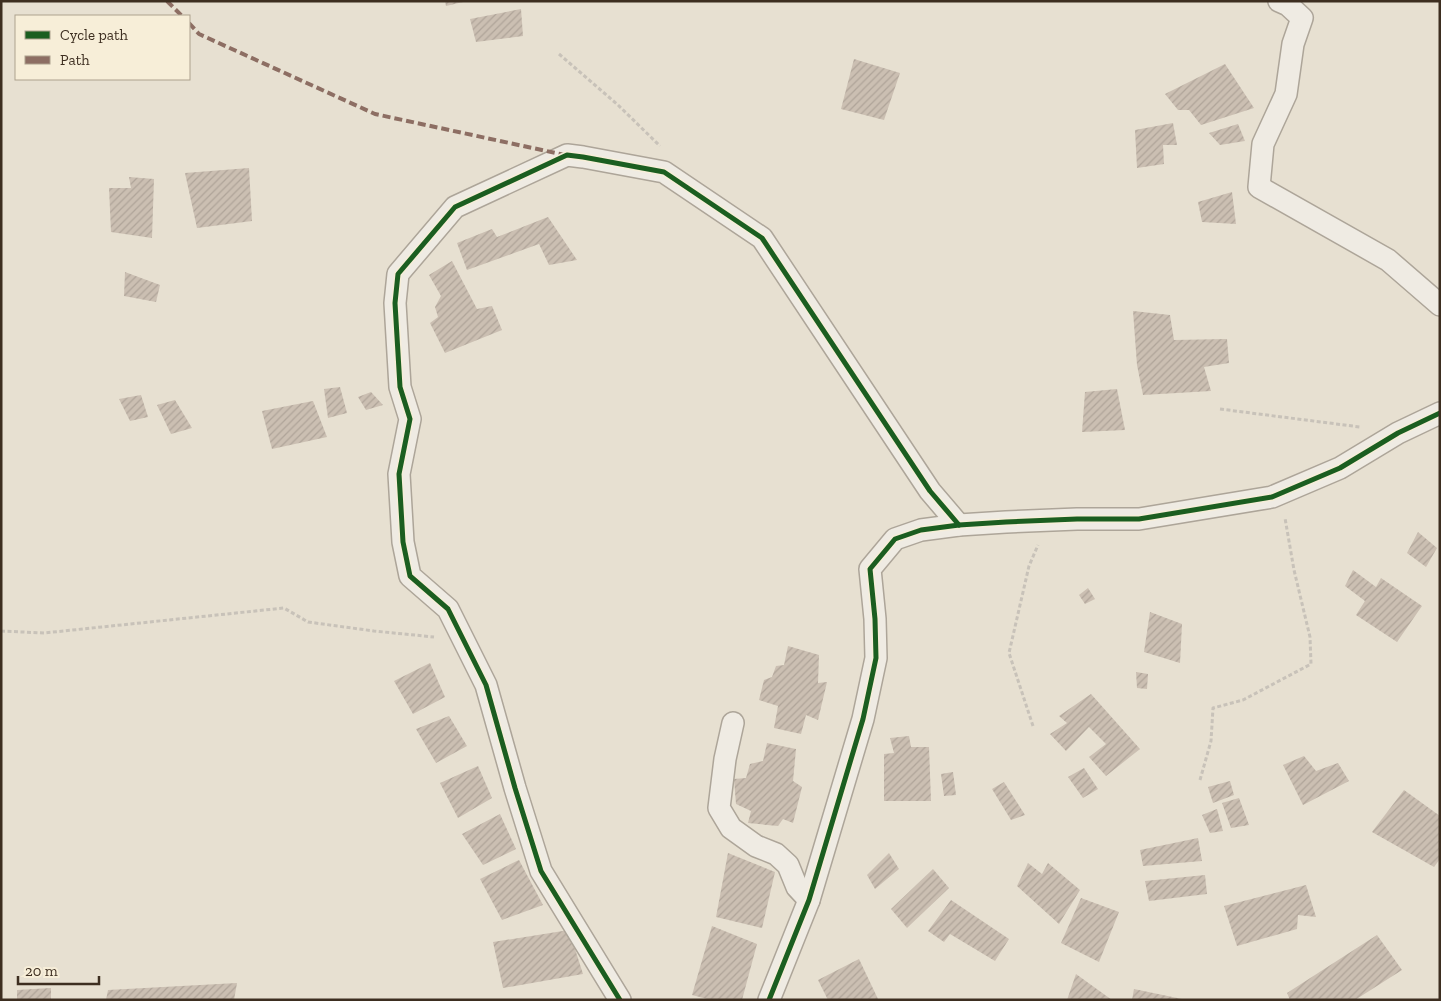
<svg xmlns="http://www.w3.org/2000/svg" width="1441" height="1001" font-family="'Zilla Slab',serif">
<defs>
<pattern id="building-hatch" width="6" height="6" patternUnits="userSpaceOnUse" patternTransform="scale(1.25)"><rect width="6" height="6" fill="#cbbfb2"/><path d="M-1 1l2-2M0 6l6-6M5 7l2-2" fill="none" stroke="#afa499"/></pattern>
</defs>
<rect width="100%" height="100%" fill="#e7e0d1"/>
<g fill="url(#building-hatch)">
<path d="M445,1H463V2L446,6Z"/>
<path d="M521,9L523,36L476,42L470,19Z"/>
<path d="M854,59L900,73L884,120L841,109Z"/>
<path d="M1225,64L1254,108L1201,125L1189,110H1178L1165,94Z"/>
<path d="M1173,123L1177,145H1163L1164,164L1137,168L1135,130Z"/>
<path d="M1238,124L1245,141L1220,145L1209,133Z"/>
<path d="M249,168L252,221L197,228L185,173Z"/>
<path d="M129,177L154,179L152,238L111,232L109,188H131Z"/>
<path d="M1232,192L1236,224L1202,222L1198,202Z"/>
<path d="M548,217L577,260L549,265L539,244L467,270L457,243L492,229L497,237Z"/>
<path d="M452,261L477,309L492,306L502,330L445,353L430,323L438,317L435,307L441,296L429,275Z"/>
<path d="M125,272L160,285L156,302L124,296Z"/>
<path d="M1133,311L1170,315L1174,340L1227,339L1229,363L1204,367L1211,391L1143,395L1137,365Z"/>
<path d="M340,387L347,413L328,418L324,389Z"/>
<path d="M1117,389L1125,430L1082,432L1085,392Z"/>
<path d="M371,392L383,405L366,410L358,397Z"/>
<path d="M141,395L148,417L130,421L119,399Z"/>
<path d="M175,400L192,428L171,434L157,405Z"/>
<path d="M313,401L327,437L272,449L262,411Z"/>
<path d="M1418,532L1437,548L1426,567L1407,553Z"/>
<path d="M1353,570L1376,587L1381,578L1422,606L1397,642L1356,615L1365,601L1345,586Z"/>
<path d="M1088,588L1095,599L1085,604L1079,595Z"/>
<path d="M1150,612L1182,624L1180,663L1144,652Z"/>
<path d="M788,646L819,655L818,683L827,682L818,720L806,715L801,734L774,728L778,706L759,700L764,680L772,677L776,666L784,665Z"/>
<path d="M430,663L445,697L413,714L394,681Z"/>
<path d="M1136,672L1148,674L1147,689L1137,688Z"/>
<path d="M1091,694L1140,749L1106,776L1089,757L1106,744L1089,727L1066,751L1050,734L1067,723L1059,716Z"/>
<path d="M449,716L467,746L436,763L416,729Z"/>
<path d="M909,736L911,747H929L931,801H884V754L894,753L890,738Z"/>
<path d="M767,743L796,749L793,781L802,787L793,823L783,819L778,826L748,823L751,811L736,804L734,779L746,778L750,764L763,761Z"/>
<path d="M1304,756L1316,771L1338,763L1349,781L1303,805L1283,765Z"/>
<path d="M478,766L492,798L458,818L440,783Z"/>
<path d="M1084,768L1098,789L1083,798L1068,777Z"/>
<path d="M953,772L956,795L944,796L941,774Z"/>
<path d="M1230,781L1234,795L1213,803L1208,787Z"/>
<path d="M1004,782L1025,815L1011,820L992,789Z"/>
<path d="M1404,790L1440,816V859L1434,867L1372,832Z"/>
<path d="M1239,798L1249,825L1231,828L1222,803Z"/>
<path d="M1217,809L1223,831L1210,833L1202,815Z"/>
<path d="M500,814L516,849L483,865L462,834Z"/>
<path d="M1198,838L1202,861L1143,866L1140,850Z"/>
<path d="M728,853L775,872L762,928L716,917Z"/>
<path d="M889,853L899,869L875,889L867,875Z"/>
<path d="M519,860L543,905L502,920L480,879Z"/>
<path d="M1028,863L1042,874L1048,863L1080,890L1059,924L1017,886Z"/>
<path d="M933,869L949,888L907,928L891,909Z"/>
<path d="M1205,875L1207,894L1149,901L1145,881Z"/>
<path d="M1306,885L1316,917L1298,915L1297,929L1237,946L1224,906Z"/>
<path d="M1081,898L1119,912L1099,962L1061,943Z"/>
<path d="M951,900L1009,939L995,961L950,934L944,942L928,931Z"/>
<path d="M712,926L757,944L742,1000H711L692,995Z"/>
<path d="M569,930L583,974L503,988L493,942Z"/>
<path d="M1377,935L1402,970L1355,1000H1290L1287,993Z"/>
<path d="M859,959L878,999L828,1000L818,980Z"/>
<path d="M1076,974L1112,1000H1067Z"/>
<path d="M237,983L234,1000H106L108,990Z"/>
<path d="M51,988V1000H17V990Z"/>
<path d="M1134,989L1182,999V1000H1132Z"/>
</g>
<g fill="none" stroke-linecap="round" stroke-linejoin="round">
<g stroke="#ada599" stroke-width="24">
<g id="street">
<path d="M1279,1L1288,5L1302,18L1293,44L1286,94L1263,144L1259,187L1388,260L1440,305"/>
<path d="M733,723L725,759L719,808L731,828L756,846L776,854L788,865L797,887L809,900"/>
<path d="M620,1000L541,871L515,788L486,685L448,609L410,576L403,542L399,474L410,419L400,387L395,303L398,274L455,207L567,155L583,157L664,172L762,238L930,491L959,525"/>
<path d="M769,1000L809,900L863,719L876,658L875,619L870,569L895,539L921,530L959,525L1006,522L1077,519H1139L1272,497L1340,468L1398,433L1440,413"/>
</g>
</g>
<g stroke="#c8c2b9" stroke-width="3" stroke-dasharray="4 2.5" stroke-linecap="butt">
<path d="M559,54L618,105L660,146"/>
<path d="M1220,409L1360,427"/>
<path d="M1,631L44,633L284,608L308,622L374,631L434,637"/>
<path d="M1033,726L1009,653L1029,566L1038,545"/>
<path d="M1200,780L1211,741L1213,708L1243,700L1311,664L1310,637L1294,570L1285,518"/>
</g>
<use href="#street" stroke="#efebe3" stroke-width="21"/>
<g stroke="#8d6e63" stroke-width="4" stroke-dasharray="8 4" stroke-linecap="butt">
<path d="M167,1L182,16"/>
<path d="M189,23L199,34L375,114L565,155"/>
</g>
<g stroke="#f7eed8" stroke-width="8">
<g id="cycleway">
<path d="M620,1000L541,871L515,788L486,685L448,609L410,576L403,542L399,474L410,419L400,387L395,303L398,274L455,207L567,155L583,157L664,172L762,238L930,491L959,525"/>
<path d="M769,1000L809,900L863,719L876,658L875,619L870,569L895,539L921,530L959,525L1006,522L1077,519H1139L1272,497L1340,468L1398,433L1440,413"/>
</g>
</g>
<use href="#cycleway" stroke="#1b5e20" stroke-width="5"/>
</g>
<rect width="1441" height="1001" fill="none" stroke="#3d2e20" stroke-width="5"/>
<rect x="15" y="15" width="175" height="65" fill="#f7eed8" stroke="#ada18e"/>
<rect x="25" y="31" width="25" height="8" fill="#1b5e20" stroke="#ada18e"/>
<text x="60" y="40" font-size="15" fill="#3d2e20">Cycle path</text>
<rect x="25" y="56" width="25" height="8" fill="#8d6e63" stroke="#ada18e"/>
<text x="60" y="65" font-size="15" fill="#3d2e20">Path</text>
<path d="M18 976v8h81v-8" fill="none" stroke="#3d2e20" stroke-width="2.5"/>
<text x="25" y="976" font-size="15" fill="#3d2e20" stroke="#f7eed8" stroke-width="4" paint-order="stroke">20 m</text>
</svg>
